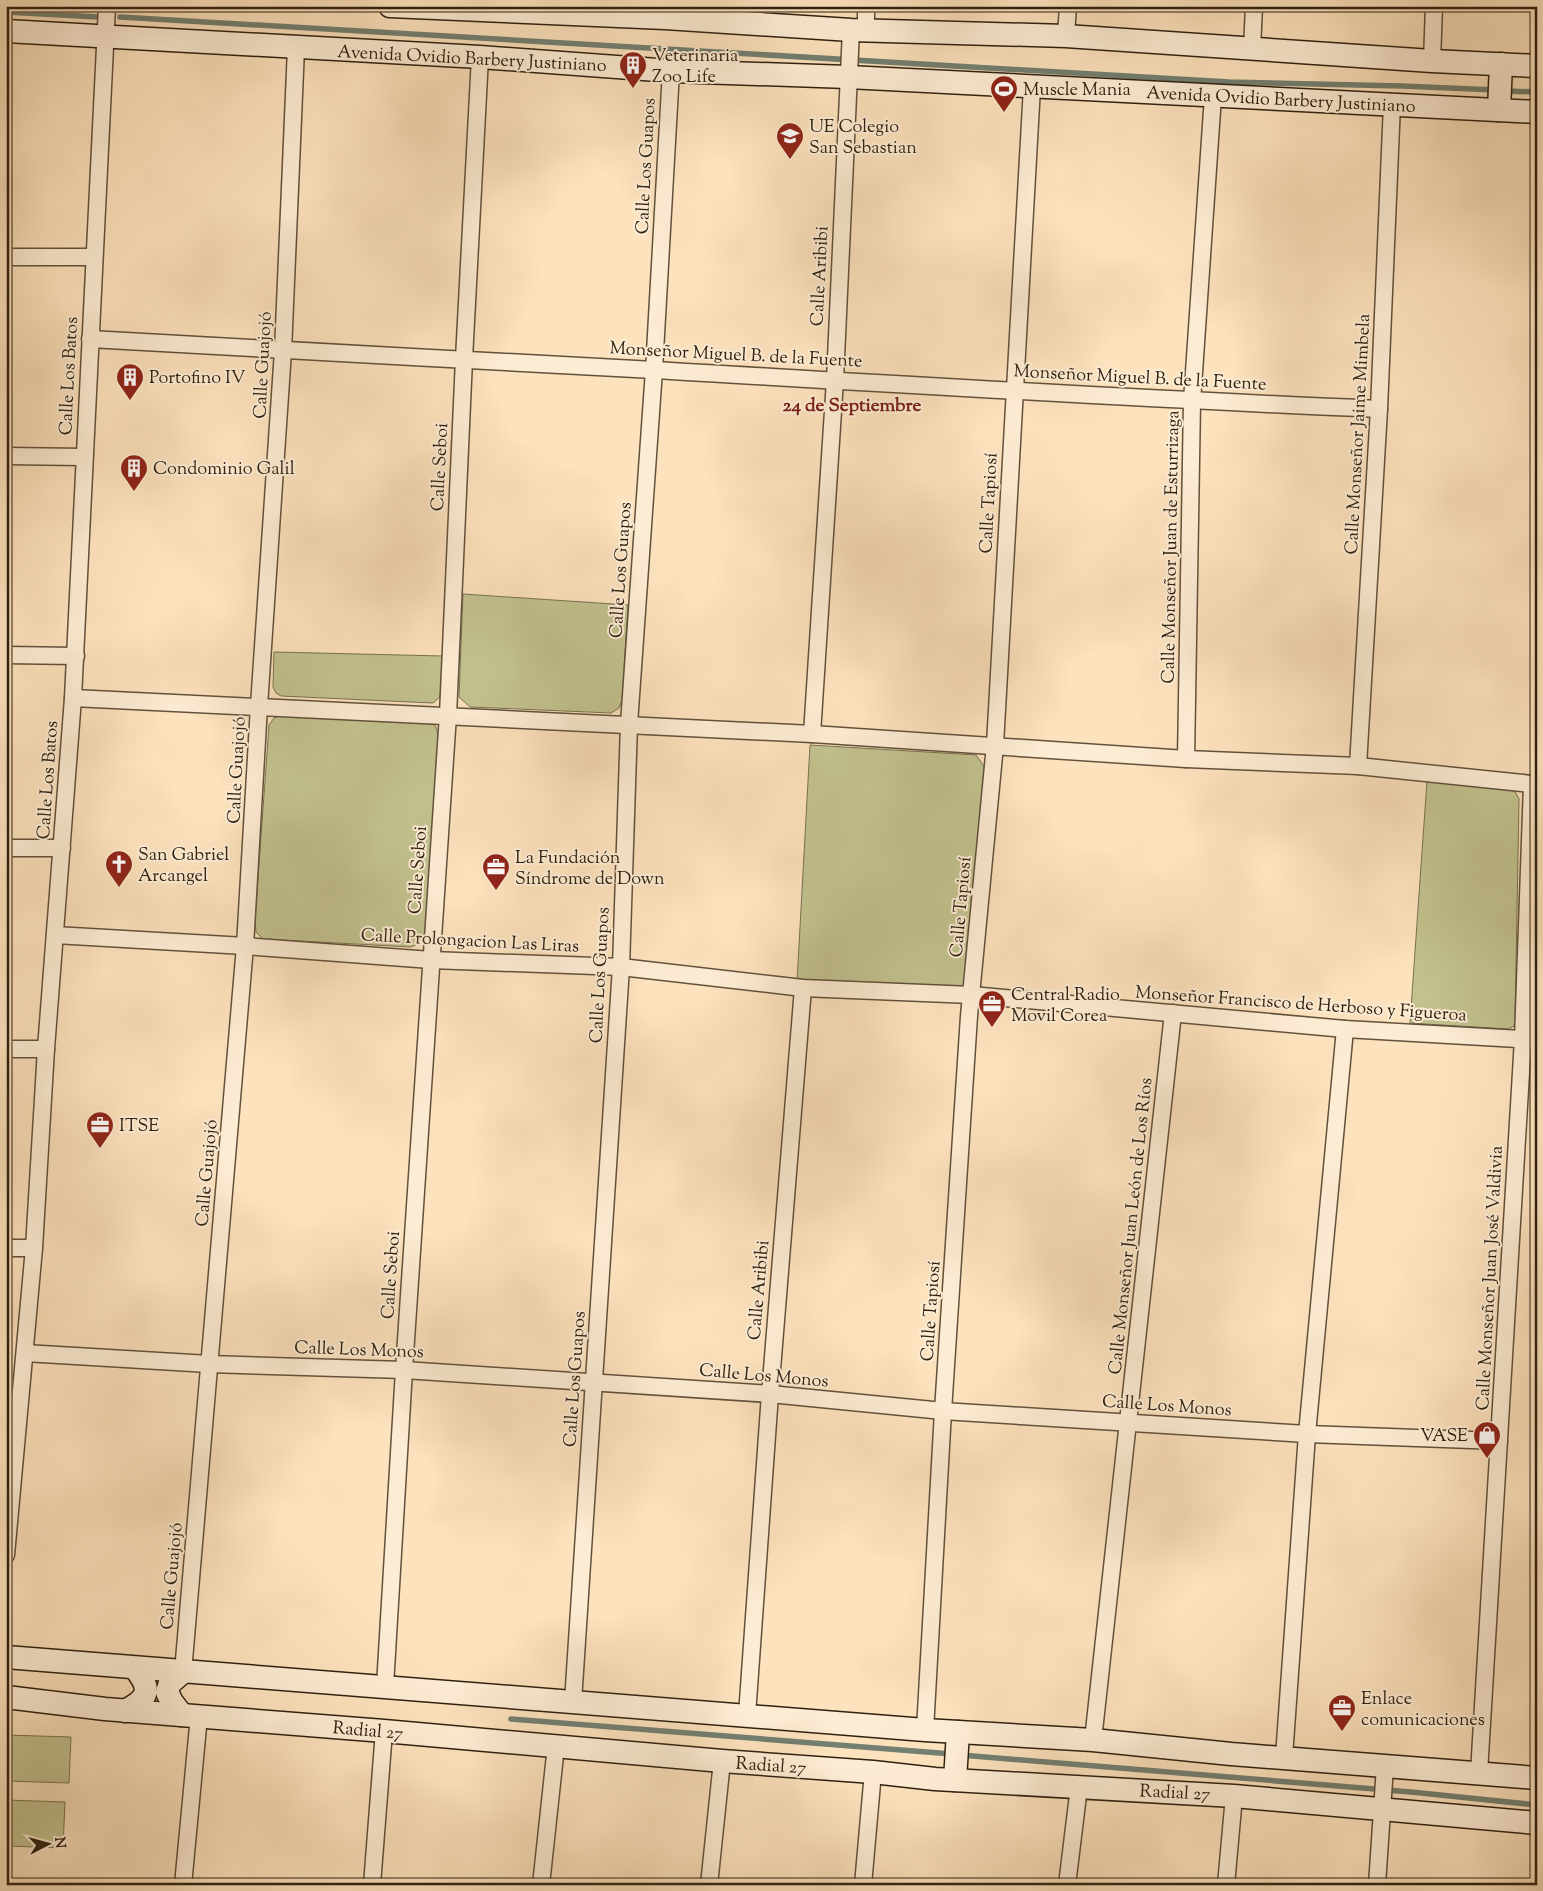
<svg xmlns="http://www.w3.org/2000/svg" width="1543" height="1891" font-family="'Sorts Mill Goudy',serif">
<rect width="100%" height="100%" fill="#fce2bd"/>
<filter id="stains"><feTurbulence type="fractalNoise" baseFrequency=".004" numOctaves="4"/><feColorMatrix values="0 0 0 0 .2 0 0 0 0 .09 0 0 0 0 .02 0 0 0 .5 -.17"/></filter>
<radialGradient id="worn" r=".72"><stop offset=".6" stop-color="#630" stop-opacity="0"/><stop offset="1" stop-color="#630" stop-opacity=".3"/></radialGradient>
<g fill="#c2c28f" stroke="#787250">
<path d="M463,594L628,605L622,700L619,708L611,713L470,707L459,697Z"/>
<path d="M274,652L443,656L440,697L433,703L281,696L276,693L273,687Z"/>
<path d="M282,715L432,723L436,727L439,740L426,935L420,943L411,947L263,939L256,932L255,921L269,725L274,718Z"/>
<path d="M810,745L976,755L984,766L971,981L964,988L797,982Z"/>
<path d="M1427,781L1510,789L1516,793L1519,799L1515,1021L1514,1026L1508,1029L1410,1023Z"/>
<path d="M6,1735L71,1737L69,1783L6,1781Z"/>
<path d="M6,1800L65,1802L63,1848L6,1846Z"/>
</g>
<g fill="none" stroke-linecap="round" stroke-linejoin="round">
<g stroke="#727f71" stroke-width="5.5">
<path d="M6,12L98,17"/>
<path d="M120,17L1229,82L1402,86L1496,90"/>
<path d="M1505,91L1537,92"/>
<path d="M511,1719L952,1754"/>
<path d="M961,1755L1411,1792L1537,1805"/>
</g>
<g stroke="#62513b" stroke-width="19">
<g id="street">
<path d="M866,30V6"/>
<path d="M1066,36L1068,6"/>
<path d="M1252,49L1254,6"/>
<path d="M1432,61L1434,6"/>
<path d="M6,257H94"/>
<path d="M90,339C278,351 466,359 654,370C895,384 1137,399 1379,409"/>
<path d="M6,456L84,457"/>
<path d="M6,655L76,656"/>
<path d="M73,698L812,734L1186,759L1358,766L1532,784L1537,783"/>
<path d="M812,734L835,380L851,30"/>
<path d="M1186,759L1192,401L1213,96"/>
<path d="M1358,766L1379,409L1392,104"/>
<path d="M6,848H62"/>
<path d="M55,935L245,946L431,960L621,967L803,988L972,995L1345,1029L1537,1040"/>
<path d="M6,1049H46"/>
<path d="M6,1248H34"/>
<path d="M25,1353L209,1364L404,1370L770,1394L943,1411L1307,1434L1499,1441"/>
<path d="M6,1555L34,1248L46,1049L73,698L107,6"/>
<path d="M183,1672L245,946L259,706L283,351L296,48"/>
<path d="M385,1686L404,1370L448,715L464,359L480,57"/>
<path d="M573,1702L621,967L629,724L654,370L671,71"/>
<path d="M747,1715L770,1394L803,988"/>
<path d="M925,1730L943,1411L969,1016L995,745L1032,87"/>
<path d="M1093,1740L1173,1013"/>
<path d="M1284,1757L1307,1434L1345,1029"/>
<path d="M1479,1773L1523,1039L1532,784"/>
<path d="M183,1885L199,1716"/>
<path d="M372,1885L384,1731"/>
<path d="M541,1885L556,1746"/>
<path d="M709,1885L722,1761"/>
<path d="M863,1885L873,1772"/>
<path d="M1067,1885L1079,1787"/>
<path d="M1226,1885L1234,1796"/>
<path d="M1377,1885L1385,1766"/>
</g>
</g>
<g stroke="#2f2110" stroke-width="25">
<g id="secondary">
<path d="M390,6L665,18L851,30L1066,36L1432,61L1537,66"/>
<path d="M6,31L480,57L671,71L848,77L1537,112"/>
<path d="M1499,110L1501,64"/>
<path d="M6,1657L925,1730L1093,1740L1231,1754L1537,1778"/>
<path d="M6,1697L105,1709L384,1731L722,1761L873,1772L935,1779L1234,1796L1537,1823"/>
<path d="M125,1711C149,1698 152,1690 135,1668"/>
<path d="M182,1715L172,1702L167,1692L170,1683L183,1672"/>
<path d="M955,1780L958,1732"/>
</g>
</g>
<use href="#street" stroke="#fdecd4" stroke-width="16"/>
<use href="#secondary" stroke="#fdecd4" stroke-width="22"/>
</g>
<defs>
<g id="building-pin" transform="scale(1.4375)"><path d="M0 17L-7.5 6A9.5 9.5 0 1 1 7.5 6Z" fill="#8f2418" stroke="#fdecd4"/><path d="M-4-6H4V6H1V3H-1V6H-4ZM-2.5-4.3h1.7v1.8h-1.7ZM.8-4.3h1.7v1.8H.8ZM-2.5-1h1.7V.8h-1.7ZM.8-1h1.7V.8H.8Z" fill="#fff"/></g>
<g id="stadium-pin" transform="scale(1.4375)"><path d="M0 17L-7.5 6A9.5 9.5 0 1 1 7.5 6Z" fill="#8f2418" stroke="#fdecd4"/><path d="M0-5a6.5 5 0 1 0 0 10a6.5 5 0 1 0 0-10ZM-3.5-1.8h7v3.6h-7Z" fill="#fff"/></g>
<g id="school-pin" transform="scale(1.4375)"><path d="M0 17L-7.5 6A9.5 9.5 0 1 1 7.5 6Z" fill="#8f2418" stroke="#fdecd4"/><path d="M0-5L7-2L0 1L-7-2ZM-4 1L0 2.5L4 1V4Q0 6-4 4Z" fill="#fff"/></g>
<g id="church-pin" transform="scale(1.4375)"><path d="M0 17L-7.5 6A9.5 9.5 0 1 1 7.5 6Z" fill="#8f2418" stroke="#fdecd4"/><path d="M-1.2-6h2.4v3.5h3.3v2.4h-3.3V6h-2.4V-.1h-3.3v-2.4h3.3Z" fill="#fff"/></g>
<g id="office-pin" transform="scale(1.4375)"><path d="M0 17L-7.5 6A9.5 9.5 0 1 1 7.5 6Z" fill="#8f2418" stroke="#fdecd4"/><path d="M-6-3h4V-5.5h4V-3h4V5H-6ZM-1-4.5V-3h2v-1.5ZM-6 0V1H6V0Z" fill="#fff"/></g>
<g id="shop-pin" transform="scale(1.4375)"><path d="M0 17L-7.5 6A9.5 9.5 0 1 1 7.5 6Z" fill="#8f2418" stroke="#fdecd4"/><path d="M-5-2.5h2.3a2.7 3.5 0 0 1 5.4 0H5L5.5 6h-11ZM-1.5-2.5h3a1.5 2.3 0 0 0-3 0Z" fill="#fff"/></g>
</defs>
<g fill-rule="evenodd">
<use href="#building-pin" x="633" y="65"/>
<use href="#stadium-pin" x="1004" y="89"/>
<use href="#school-pin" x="790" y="136"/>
<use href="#building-pin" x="130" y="377"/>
<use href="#building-pin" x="134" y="468"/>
<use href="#church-pin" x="119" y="864"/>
<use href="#office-pin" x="496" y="867"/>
<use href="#office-pin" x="992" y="1004"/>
<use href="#office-pin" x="100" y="1125"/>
<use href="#shop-pin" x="1487" y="1435"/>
<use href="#office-pin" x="1342" y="1708"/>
</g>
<g text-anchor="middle" stroke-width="4" stroke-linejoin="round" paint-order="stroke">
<g font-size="18" fill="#2f2110" stroke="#fdecd4" text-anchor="start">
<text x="652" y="61">Veterinaria<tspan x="652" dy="21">Zoo Life</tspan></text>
<text x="1023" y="95">Muscle Mania</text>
<text x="809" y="132">UE Colegio<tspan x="809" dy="21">San Sebastian</tspan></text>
<text x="149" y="383">Portofino IV</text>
<text x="153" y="474">Condominio Galil</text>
<text x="138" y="860">San Gabriel<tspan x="138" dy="21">Arcangel</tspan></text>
<text x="515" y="863">La Fundación<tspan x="515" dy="21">Síndrome de Down</tspan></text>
<text x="1011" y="1000">Central Radio<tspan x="1011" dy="21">Movil Corea</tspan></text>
<text x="119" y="1131">ITSE</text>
<text x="1468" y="1441" text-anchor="end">VASE</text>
<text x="1361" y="1704">Enlace<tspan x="1361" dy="21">comunicaciones</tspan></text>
</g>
<g font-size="18" fill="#2f2110" stroke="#fdecd4">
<text transform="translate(472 58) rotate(3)" y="6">Avenida Ovidio Barbery Justiniano</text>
<text transform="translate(1281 99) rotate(3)" y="6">Avenida Ovidio Barbery Justiniano</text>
<text transform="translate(645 166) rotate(-87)" y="6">Calle Los Guapos</text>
<text transform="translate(819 276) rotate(-87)" y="6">Calle Aribibi</text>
<text transform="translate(736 354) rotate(3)" y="6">Monseñor Miguel B. de la Fuente</text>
<text transform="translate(262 365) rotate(-87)" y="6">Calle Guajojó</text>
<text transform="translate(68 376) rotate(-87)" y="6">Calle Los Batos</text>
<text transform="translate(1140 377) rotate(3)" y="6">Monseñor Miguel B. de la Fuente</text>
<text transform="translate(1357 434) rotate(-87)" y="6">Calle Monseñor Jaime Mimbela</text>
<text transform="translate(439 467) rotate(-87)" y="6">Calle Seboi</text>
<text transform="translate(988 503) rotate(-87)" y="6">Calle Tapiosí</text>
<text transform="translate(1170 547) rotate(-89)" y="6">Calle Monseñor Juan de Esturrizaga</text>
<text transform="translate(620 570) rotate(-86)" y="6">Calle Los Guapos</text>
<text transform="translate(236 770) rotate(-87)" y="6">Calle Guajojó</text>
<text transform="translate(47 780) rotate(-86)" y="6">Calle Los Batos</text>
<text transform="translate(417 870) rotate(-86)" y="6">Calle Seboi</text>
<text transform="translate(960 907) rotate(-85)" y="6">Calle Tapiosí</text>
<text transform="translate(470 940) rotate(3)" y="6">Calle Prolongacion Las Liras</text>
<text transform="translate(599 975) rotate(-87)" y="6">Calle Los Guapos</text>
<text transform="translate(1301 1003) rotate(4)" y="6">Monseñor Francisco de Herboso y Figueroa</text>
<text transform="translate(206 1173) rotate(-85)" y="6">Calle Guajojó</text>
<text transform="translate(1130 1226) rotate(-84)" y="6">Calle Monseñor Juan León de Los Ríos</text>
<text transform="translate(390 1275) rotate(-86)" y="6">Calle Seboi</text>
<text transform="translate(1489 1278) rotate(-87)" y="6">Calle Monseñor Juan José Valdivia</text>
<text transform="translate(758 1290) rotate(-85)" y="6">Calle Aribibi</text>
<text transform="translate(930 1311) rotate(-86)" y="6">Calle Tapiosí</text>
<text transform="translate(359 1349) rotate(2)" y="6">Calle Los Monos</text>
<text transform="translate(764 1375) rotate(5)" y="6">Calle Los Monos</text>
<text transform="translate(574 1379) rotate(-86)" y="6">Calle Los Guapos</text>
<text transform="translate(1167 1405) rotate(4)" y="6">Calle Los Monos</text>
<text transform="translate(171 1576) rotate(-85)" y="6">Calle Guajojó</text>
<text transform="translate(368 1730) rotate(5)" y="6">Radial 27</text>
<text transform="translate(771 1765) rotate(4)" y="6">Radial 27</text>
<text transform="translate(1175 1792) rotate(3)" y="6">Radial 27</text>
</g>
<g font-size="19" font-weight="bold" fill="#7a1f14" stroke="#fdecd4">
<text x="852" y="411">24 de Septiembre</text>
</g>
</g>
<rect width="1543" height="1891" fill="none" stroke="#fce2bd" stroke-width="25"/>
<rect x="8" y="8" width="1528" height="1876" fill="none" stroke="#2f2110" stroke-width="2.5"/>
<rect x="12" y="12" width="1518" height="1866" fill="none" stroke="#2f2110"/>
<g transform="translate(48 1844) rotate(84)" stroke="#fdecd4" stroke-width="4" paint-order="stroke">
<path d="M0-4L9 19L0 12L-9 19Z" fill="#2f2110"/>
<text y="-8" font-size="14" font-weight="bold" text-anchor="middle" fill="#2f2110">N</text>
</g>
<rect width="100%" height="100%" filter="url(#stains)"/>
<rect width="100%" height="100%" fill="url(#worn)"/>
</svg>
